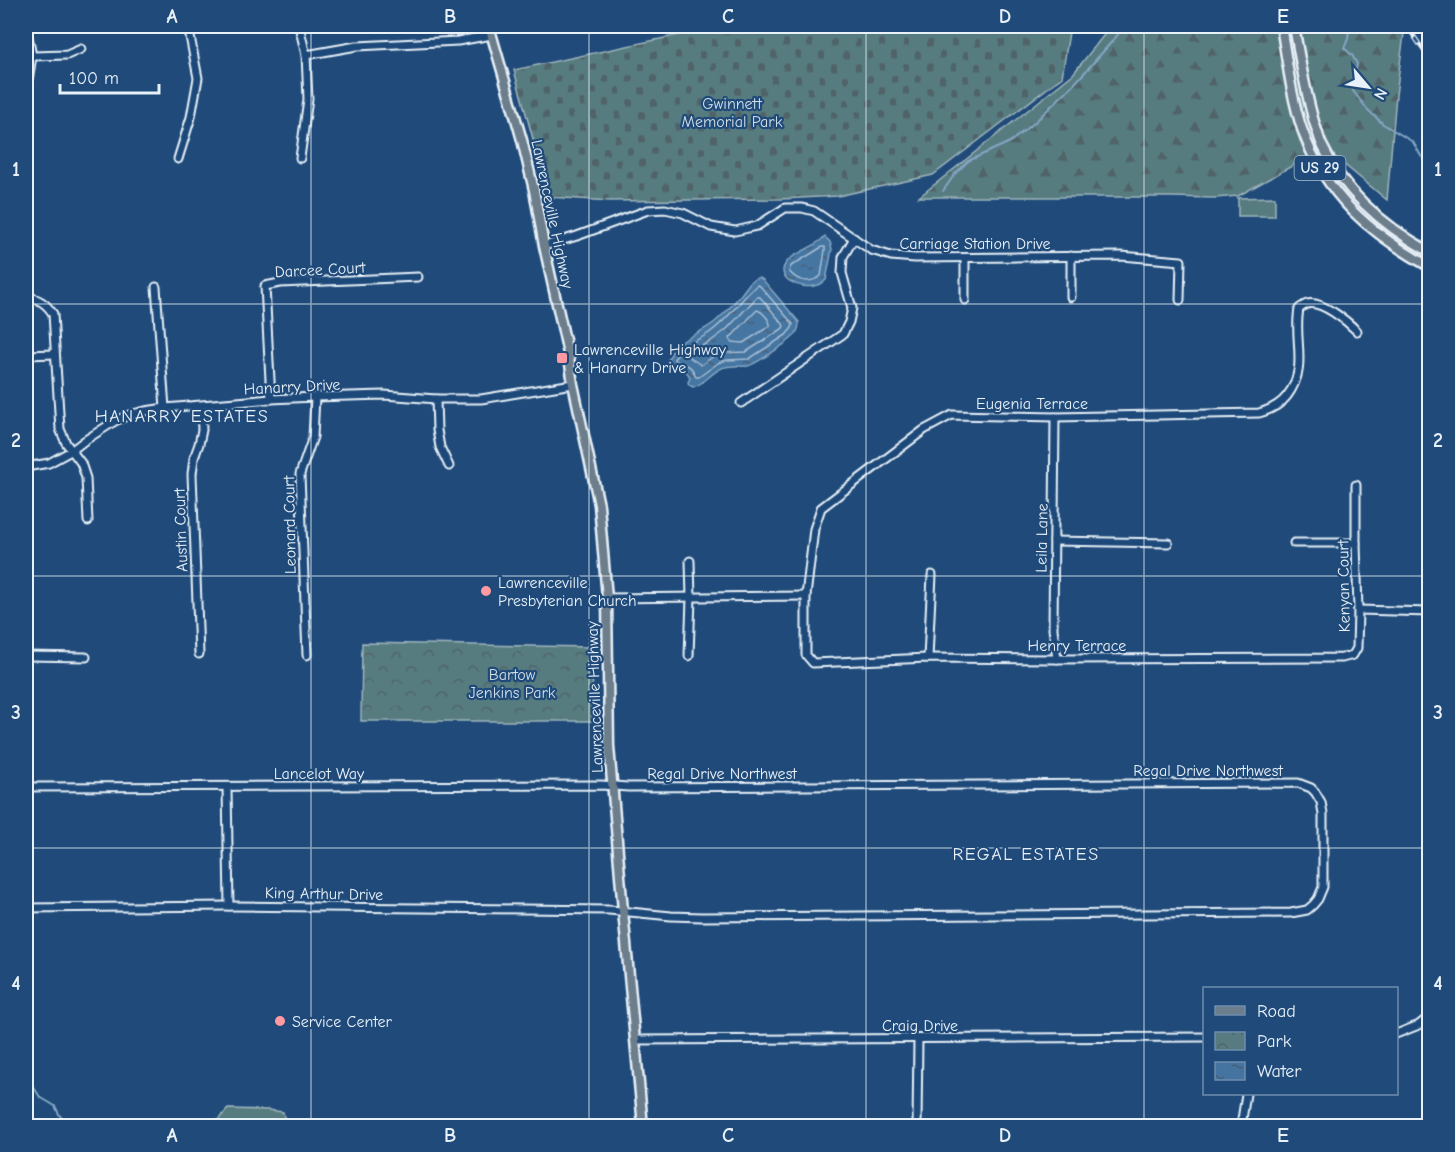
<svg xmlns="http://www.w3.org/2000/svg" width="1455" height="1152" font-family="'Comic Neue',sans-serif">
<defs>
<pattern id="forest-firs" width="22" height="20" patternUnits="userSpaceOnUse" patternTransform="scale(1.5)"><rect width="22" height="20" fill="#577b80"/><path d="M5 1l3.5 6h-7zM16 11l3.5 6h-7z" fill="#4f6468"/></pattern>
<pattern id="cemetery-stones" width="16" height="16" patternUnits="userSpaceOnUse" patternTransform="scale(1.5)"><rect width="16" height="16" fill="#577b80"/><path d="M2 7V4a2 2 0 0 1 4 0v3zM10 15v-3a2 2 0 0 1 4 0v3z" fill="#4f6468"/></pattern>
<pattern id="park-crowns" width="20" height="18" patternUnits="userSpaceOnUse" patternTransform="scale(1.5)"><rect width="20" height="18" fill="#577b80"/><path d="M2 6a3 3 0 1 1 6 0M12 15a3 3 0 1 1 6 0" fill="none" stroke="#4f6468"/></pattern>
<pattern id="water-ripples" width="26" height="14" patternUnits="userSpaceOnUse" patternTransform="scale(1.5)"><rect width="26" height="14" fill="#4574a1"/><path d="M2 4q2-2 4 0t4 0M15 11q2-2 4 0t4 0" fill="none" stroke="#465e76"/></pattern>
</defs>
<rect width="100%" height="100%" fill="#1f4a7a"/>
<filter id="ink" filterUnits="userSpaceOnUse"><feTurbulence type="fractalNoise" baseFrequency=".0167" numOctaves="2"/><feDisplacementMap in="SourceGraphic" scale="12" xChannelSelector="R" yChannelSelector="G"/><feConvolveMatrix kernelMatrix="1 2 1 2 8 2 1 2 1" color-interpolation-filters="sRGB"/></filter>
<g filter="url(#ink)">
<path fill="url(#forest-firs)" stroke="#a0b6bc" stroke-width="1.5" d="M1111,26H1405L1396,95L1387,200L1324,148L1238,196L1215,198L1170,197H919L1073,74Z"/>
<path fill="url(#cemetery-stones)" stroke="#a0b6bc" stroke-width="1.5" d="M721,26H1070L1062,77L933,175L838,196L781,199L610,201L549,197L514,70Z"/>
<path fill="url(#park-crowns)" stroke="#a0b6bc" stroke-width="1.5" d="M362,643L592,647L593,721H361Z"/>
<g fill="#577b80" stroke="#a0b6bc" stroke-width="1.5">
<path d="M1275,197V216H1238V198Z"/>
<path d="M228,1109L268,1110L283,1112L286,1126H214V1124Z"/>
</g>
<g fill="url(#water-ripples)" stroke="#86a6c4" stroke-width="1.5">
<path d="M825,237L830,242L832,249L826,280C823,283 819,285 814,286C801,289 774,279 786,263C790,257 799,253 805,250C811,247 820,241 825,237Z"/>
<path d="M757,278H760L763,280L799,322C799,327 798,331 795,335C789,342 756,364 748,366C738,367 729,364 720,369C710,374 704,384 693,387L689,385L688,382L690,378C687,368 677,369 669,366L667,363C673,338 699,336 716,321C729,310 741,295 751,281Z"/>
</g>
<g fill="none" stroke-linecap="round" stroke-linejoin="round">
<g stroke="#a7bfd5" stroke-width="1.5">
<path d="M822,247H825V250L821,276C810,284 797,282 789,271L791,266Z"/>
<path d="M757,285L760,286L793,324L792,328L786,335L749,359L727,360L718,363L699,377H696C691,364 687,365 675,361L674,359C683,344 696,342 709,333C728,320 740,300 757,285Z"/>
<path d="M757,297H760L783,324L784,326L782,329L746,352L723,353L714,356L701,365L689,357L688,354L690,352L711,341L726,330Z"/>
<path d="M757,310C762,311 771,321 770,326L743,343L731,342L730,338Z"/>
</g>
<g stroke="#86a6c4" stroke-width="2">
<path d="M1349,26L1348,39L1344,48L1352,55L1357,64L1355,75L1351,81L1353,91L1368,110L1383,124L1413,142L1421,156L1430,165"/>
<path d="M943,191L955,174L968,161L1010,142L1036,121L1077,81L1116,37L1124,26"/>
<path d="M26,1075L40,1097L55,1106L60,1116L72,1126"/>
</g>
<g stroke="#e8f1f8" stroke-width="11">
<g id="minor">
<path d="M26,26L32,56L26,94"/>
<path d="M299,26L306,55L308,99L300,158"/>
<path d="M306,55L357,46L458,41L492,35"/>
<path d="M32,56L67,55L81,49"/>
<path d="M178,159L191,117L198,78L188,26"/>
<path d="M544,246L577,236L648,210L665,209L683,213L711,227L735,231L757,226L785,208H802L814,211L871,250L891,256L915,258L1121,256L1181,261L1180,300"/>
<path d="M1071,256V297"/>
<path d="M965,258V300"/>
<path d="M156,287L165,408"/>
<path d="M26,296C39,299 46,303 53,314L60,429L66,443L81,463L86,478L88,521"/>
<path d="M26,355L55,354"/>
<path d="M271,399L265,286L280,283L418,277"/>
<path d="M436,399L437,430L440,447L449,466"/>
<path d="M741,403L843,334L849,322L852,308L842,273L843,257L854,238"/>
<path d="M1055,417L1053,629L1057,659"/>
<path d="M26,467L49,463L71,451L84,441L115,421L129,415L145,411L165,408L271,399L315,397L384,395L436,399H481L573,384"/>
<path d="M1356,485V543L1358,610L1357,648L1353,655L1342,658L1057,659L928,658L813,663L806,655V596L814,529L821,508L924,430L952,415L1055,417L1259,413C1270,410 1280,405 1287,396C1309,367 1293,341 1299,309C1301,307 1305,305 1307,304C1321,300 1347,321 1357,331"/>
<path d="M1054,541L1168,543"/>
<path d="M1294,543H1356"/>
<path d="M607,598L806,596"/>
<path d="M1358,610L1430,612"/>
<path d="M199,654L192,474L194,458L199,444L202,430L201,406"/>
<path d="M307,655L300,474L313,437L315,397"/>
<path d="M26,656L86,657"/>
<path d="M689,656L691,598L690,561"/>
<path d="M928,658L932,575"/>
<path d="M26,787L601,785L628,787L1298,783L1311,788L1315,792L1321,802L1323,814V887L1318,899L1313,905L1307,910L1291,913L702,917L671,916L609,910L229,906L26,908"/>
<path d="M227,787L229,906"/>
<path d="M1396,1034L1419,1025L1430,1016"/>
<path d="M636,1040L1204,1037"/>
<path d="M917,1126L918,1039"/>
<path d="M1241,1126L1246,1094"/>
<path d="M1410,1126L1430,1118"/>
</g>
</g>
<g stroke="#e8f1f8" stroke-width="13">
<g id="major">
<path d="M489,26L522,140L534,190L544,246L569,358L573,384L599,505L607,598L609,746L623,911L643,1126"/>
<path d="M1281,26C1287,60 1291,96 1302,129C1325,196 1370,233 1430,267"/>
<path d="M1294,26C1300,59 1305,92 1315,125C1318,132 1319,140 1323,147C1345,194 1385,227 1430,252"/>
</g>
</g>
<use href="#minor" stroke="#1f4a7a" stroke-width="7"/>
<use href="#major" stroke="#6c7d8c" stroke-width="8"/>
<g stroke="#e8f1f8" stroke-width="4.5">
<path id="rail" d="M1407,26L1430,60"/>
</g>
<use href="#rail" stroke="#1f4a7a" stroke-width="2" stroke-dasharray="7" stroke-linecap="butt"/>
</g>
</g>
<path fill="none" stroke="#e8f1f8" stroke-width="1.5" stroke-opacity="0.55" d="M311,26V1126M589,26V1126M866,26V1126M1144,26V1126M26,304H1430M26,576H1430M26,848H1430"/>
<g fill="#ff9aa2" stroke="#1f4a7a" stroke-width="2">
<rect x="556" y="352" width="12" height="12" rx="3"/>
<circle cx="486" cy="591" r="6"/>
<circle cx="280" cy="1021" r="6"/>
</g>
<g text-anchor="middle" stroke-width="4.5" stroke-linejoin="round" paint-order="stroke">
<rect fill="#1f4a7a" stroke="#acbfd2" stroke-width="1.5" x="1294.5" y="156" width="51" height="24" rx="4.5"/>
<g font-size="15" font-weight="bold" fill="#e8f1f8">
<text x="1320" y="173">US 29</text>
</g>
<g font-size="16" fill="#d2dfe6" stroke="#1f4a7a">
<text x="732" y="109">Gwinnett<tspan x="732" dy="18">Memorial Park</tspan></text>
<text x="512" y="680">Bartow<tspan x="512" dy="18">Jenkins Park</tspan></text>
</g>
<g font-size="16" fill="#e8f1f8" stroke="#1f4a7a">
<text transform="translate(553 214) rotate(78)" y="6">Lawrenceville Highway</text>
<text x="975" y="249">Carriage Station Drive</text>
<text transform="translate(320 269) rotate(-3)" y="6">Darcee Court</text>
<text transform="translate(292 386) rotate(-3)" y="6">Hanarry Drive</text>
<text x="1032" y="409">Eugenia Terrace</text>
<text transform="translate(289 525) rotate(-91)" y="6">Leonard Court</text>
<text transform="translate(180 530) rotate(-92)" y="6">Austin Court</text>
<text transform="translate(1041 538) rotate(-89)" y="6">Leila Lane</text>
<text transform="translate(1343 586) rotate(-91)" y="6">Kenyan Court</text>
<text x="1077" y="651">Henry Terrace</text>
<text transform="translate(594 697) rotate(-92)" y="6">Lawrenceville Highway</text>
<text x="1208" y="776">Regal Drive Northwest</text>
<text x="319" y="779">Lancelot Way</text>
<text x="722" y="779">Regal Drive Northwest</text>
<text transform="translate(324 893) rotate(1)" y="6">King Arthur Drive</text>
<text x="920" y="1031">Craig Drive</text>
</g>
<g font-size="16" fill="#e8f1f8" stroke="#1f4a7a" text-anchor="start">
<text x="574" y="355">Lawrenceville Highway<tspan x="574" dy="18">&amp; Hanarry Drive</tspan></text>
<text x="498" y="588">Lawrenceville<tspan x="498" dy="18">Presbyterian Church</tspan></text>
<text x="292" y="1027">Service Center</text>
</g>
<g font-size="18" letter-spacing="1.5" fill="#e8f1f8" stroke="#1f4a7a">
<text x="182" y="422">HANARRY ESTATES</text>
<text x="1026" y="860">REGAL ESTATES</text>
</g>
</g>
<rect width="1455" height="1152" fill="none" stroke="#1f4a7a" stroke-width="66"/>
<rect x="1203" y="987" width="195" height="108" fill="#1f4a7a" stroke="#6f8dac" stroke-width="1.5"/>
<rect x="1215" y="1006" width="30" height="9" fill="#6c7d8c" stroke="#6f8dac" stroke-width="1.5"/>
<text x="1257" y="1017" font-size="18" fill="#e8f1f8">Road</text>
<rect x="1215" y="1032" width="30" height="18" fill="url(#park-crowns)" stroke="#6f8dac" stroke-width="1.5"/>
<text x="1257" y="1047" font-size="18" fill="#e8f1f8">Park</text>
<rect x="1215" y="1062" width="30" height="18" fill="url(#water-ripples)" stroke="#6f8dac" stroke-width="1.5"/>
<text x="1257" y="1077" font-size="18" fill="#e8f1f8">Water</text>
<g transform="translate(1368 87) rotate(119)" stroke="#1f4a7a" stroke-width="4.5" paint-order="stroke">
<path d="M0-4.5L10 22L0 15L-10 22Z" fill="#e8f1f8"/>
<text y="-9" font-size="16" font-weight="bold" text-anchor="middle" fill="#e8f1f8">N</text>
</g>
<path d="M60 84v9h99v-9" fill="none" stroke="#e8f1f8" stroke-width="3"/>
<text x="69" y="84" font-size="18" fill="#e8f1f8" stroke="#1f4a7a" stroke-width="4.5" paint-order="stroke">100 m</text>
<rect x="33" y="33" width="1389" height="1086" fill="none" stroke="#e8f1f8" stroke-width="2"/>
<g font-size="20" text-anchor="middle" font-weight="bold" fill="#e8f1f8">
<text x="172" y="23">A</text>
<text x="450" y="23">B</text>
<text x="728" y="23">C</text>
<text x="1005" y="23">D</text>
<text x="1283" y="23">E</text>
<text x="16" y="176">1</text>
<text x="1438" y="176">1</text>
<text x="16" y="447">2</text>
<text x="1438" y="447">2</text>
<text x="16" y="719">3</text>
<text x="1438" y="719">3</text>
<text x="16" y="990">4</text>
<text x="1438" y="990">4</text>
<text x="172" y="1142">A</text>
<text x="450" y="1142">B</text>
<text x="728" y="1142">C</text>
<text x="1005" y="1142">D</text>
<text x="1283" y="1142">E</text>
</g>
</svg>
